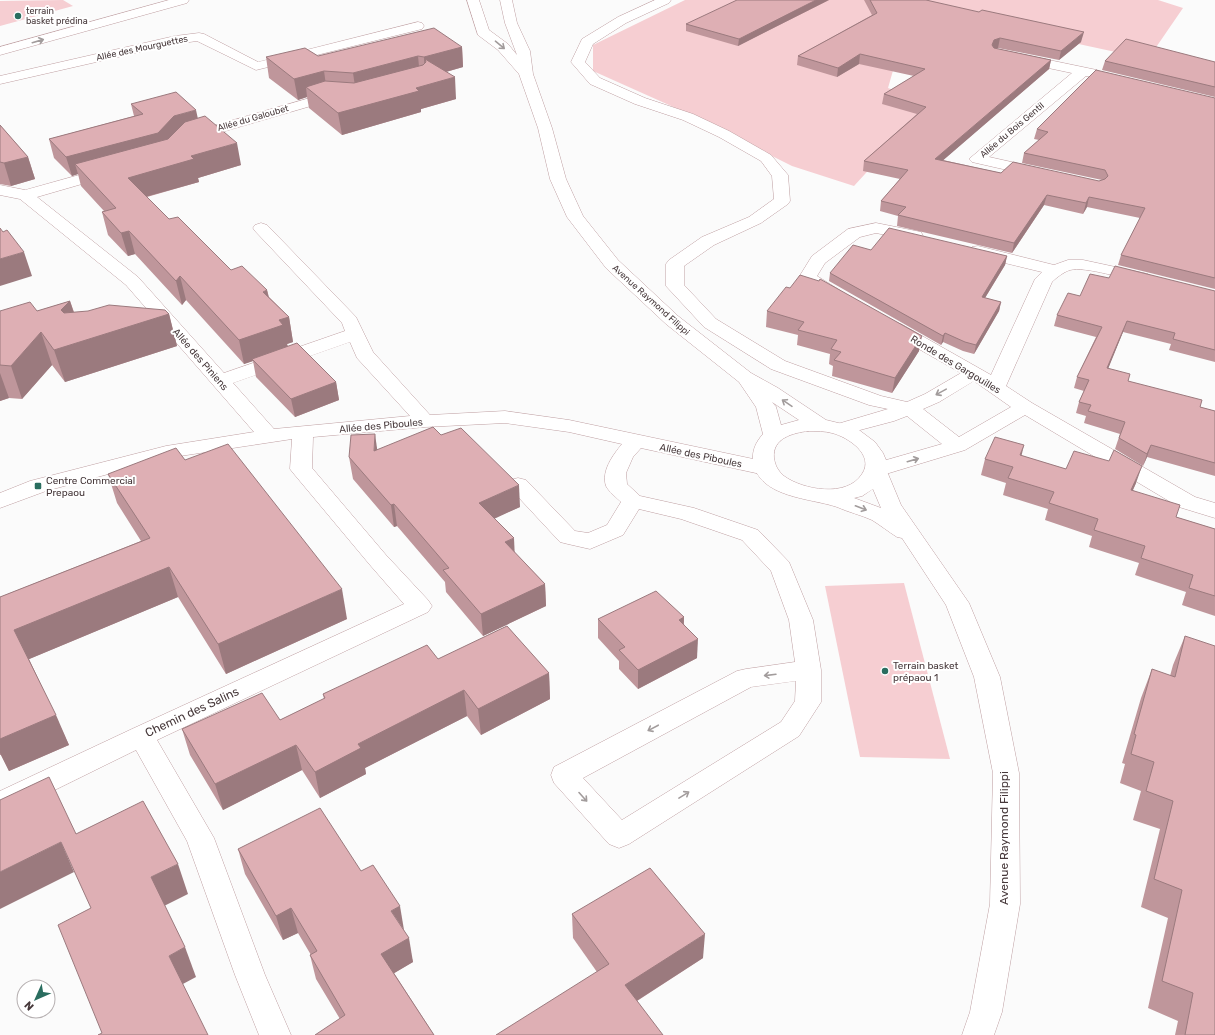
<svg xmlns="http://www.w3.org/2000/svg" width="1215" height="1035" font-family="Rubik,sans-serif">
<rect width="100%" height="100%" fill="#fbfbfb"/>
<g fill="#f6ced2">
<path d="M63,0L73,6L0,26V1Z"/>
<path d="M685,0H1158L1183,8L1148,59L967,20L898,53L888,88L930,103L854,186L792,166L669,105L593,71V45Z"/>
<path d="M904,583L950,759L860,757L825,586Z"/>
</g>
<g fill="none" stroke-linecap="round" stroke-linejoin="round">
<g stroke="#bf9fa2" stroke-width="1">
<g id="minor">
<path d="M655,0H671L669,3L626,23L593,44L585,62L600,78L645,98L693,114L729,131L771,155L788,175L790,201L788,204L761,223L714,245L684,266V285L716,319L785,361L881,396L907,402L925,394L961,373L889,332L886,328L889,324L895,322L901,324L991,375L1035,279L1042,272L972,255L970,251L972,247L978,246L1054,265L1068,260H1083L1148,274L1151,278L1148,282L1142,283C1126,279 1085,266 1070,270C1064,272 1057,277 1052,282L1006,386L1032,403L1195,497L1215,503V518L1179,507L1025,415L965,450L876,477L869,475L865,470L869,465L942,444L907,416L894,421L841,435L834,433L831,429L834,425L888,409L869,405L771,369L704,327L666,286V264L669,260L702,237L749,217L774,199L772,176L761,161L719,137L683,120L635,104L590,84L571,62L582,39L618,17ZM974,381L1011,407L959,437L923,409L939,402Z"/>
<path d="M418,22L422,23L424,26L422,29L256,70L197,41L175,44L0,84V76L175,36L199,33L204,34L258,62Z"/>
<path d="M1020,54L1092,69L1097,70L1099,73L1097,76L1092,77L1086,76L989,157L1043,169L1046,172L1043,175L1038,177L972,162L969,159L1072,73L1015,61L1013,58L1015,55Z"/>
<path d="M327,93L342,95L344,98L342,101H328L191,141L186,140L184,137L186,134Z"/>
<path d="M108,167L113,169L116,172L113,175L37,197L138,277L224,373L345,331L342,323L255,231L253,228L255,225L261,223L267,225L356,317L373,352L430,415L505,411L569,420L772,463L776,468L772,473L765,475L641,448L633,457L626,473L627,484L640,496L694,508L758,530L789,562L813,620L821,670V702L799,736L629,844L619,848L609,844L554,783L551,775L554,767L737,671L746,669L795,662L789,620L771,571L742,540L681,519L639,509L623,535L590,549L568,544L560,542L507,485L510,480L518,478L526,480L575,531L588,533L607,525L621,502C617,498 609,492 606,486C601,471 613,455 622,444L569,432L505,423L425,427L313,437L312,468L386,555L428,600L432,606L428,612L157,740L214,838L265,975L291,1035H259L235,975L187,841L136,750L10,812L0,815V791L132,729L404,604L370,565L294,474L290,469L292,439L167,458L46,491L0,508V493L30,481L166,446L254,432L126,285L20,199L0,195V185L25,190ZM350,342L357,358L410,416L274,429L233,383ZM796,681L795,701L781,722L622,820L583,778L751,687Z"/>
<path d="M876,223L921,232L923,236L921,240L915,241L876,233L860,237L825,263L817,276L841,291L844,295L841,299C827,302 813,289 802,281L799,277L812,256L848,229Z"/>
</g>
</g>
<g stroke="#bf9fa2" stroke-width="1">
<g id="major">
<path d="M169,0H189L187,3L0,55V47Z"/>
<path d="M467,0H479L489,30L508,44L517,55L505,23L500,0H512L517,23L530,51L533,74L552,128L566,179L583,216L618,260L678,316L751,373L778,388L826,420L855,427L875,442L883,453L886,460V469L901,505L969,603L1000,677L1019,773L1020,904L1002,1012L994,1035H962L970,1012L990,904L993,773L974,677L946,605L902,538L897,537C889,532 880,525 872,520C861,515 848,512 837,507C811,498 758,498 753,461C752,450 756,442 763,434L756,407L739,382L666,324L606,268L567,217L550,179L538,128L519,74L498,50L478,35ZM772,402L799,420L781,425L776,407ZM808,431C816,431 825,431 832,433C848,437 875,455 862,474C847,498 803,490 784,476C778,471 775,465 774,458C772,438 793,433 808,431ZM873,489L881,508L854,498L862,496Z"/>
</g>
</g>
<use href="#minor" fill="#fff" fill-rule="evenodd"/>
<use href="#major" fill="#fff" fill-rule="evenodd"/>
</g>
<g fill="#bf969b">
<path d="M829,0L738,46L686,31V24Z"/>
<path d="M864,0H926L1081,42L1059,60L998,48H995L1051,60L1049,69L943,160L1001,173L1099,181L1102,180L1022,163L1024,153L1039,140L1034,139L1037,129L1215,98V289L1118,265L1121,255L1140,218L1087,207L1083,214L1044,205L1012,253L897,226L898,216L880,211L881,201L900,179L863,171L864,161L917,114L882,104L884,94L914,76L859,64L837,77L797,65L798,56L872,15Z"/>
<path d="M462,47L463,67L446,72L456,99L421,109V112L342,135L309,108L307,97L298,100L269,78L266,57L318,56Z"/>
<path d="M1105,61L1215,62V97L1102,70Z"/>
<path d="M131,104L197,118L241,165L198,178L199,182L147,197L169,219L231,270L267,290L269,297L289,317L293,342L287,344L288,346L336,382L339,400L295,417L256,377L253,361L244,364L186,300L182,305L135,254L128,256L108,235L102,212L104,211L81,186L78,174L72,176L54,158L49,139L134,116Z"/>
<path d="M0,125L28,157L35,179L11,186L0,184Z"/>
<path d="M871,250L1007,256L1005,265L985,298L1001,302L999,311L974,354L963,351L943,342L941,345L829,281L830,273Z"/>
<path d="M1109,278L1215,291V362L1169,350L1171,344L1123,332L1108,368L1128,381L1200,407L1215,411V476L1147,457L1143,466L1115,449L1120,434L1084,423L1086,416L1076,413L1079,402L1084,391L1074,388L1077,377L1096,337L1054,326L1057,315L1080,296Z"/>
<path d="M70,301L74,312L169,314L177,346L65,382L52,365L22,399L9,398L0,401V311H37Z"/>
<path d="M767,311L919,351L892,393L832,376L833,366L829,364L830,354L797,345L798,335L766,327Z"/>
<path d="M377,450L520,507L494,518L515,553L545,584L546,606L483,636L446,592L445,582L397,526L394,527L353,479L349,457Z"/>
<path d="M1022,456L1066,469L1136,483L1133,490L1176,517L1215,529V616L1182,605L1186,592L1135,575L1139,563L1089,547L1092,536L1045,520L1048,509L1003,495L1006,483L981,475L985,459Z"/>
<path d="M185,460L347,619L226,674L178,597L29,659L69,745L9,771L1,755H0V597L141,541L117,503L108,474Z"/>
<path d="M684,617V624L697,658L638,689L619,669V661L598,638V619Z"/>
<path d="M1185,636L1215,1035H1175L1178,1021L1148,1008L1168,918L1141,907L1160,829L1133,820L1141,791L1120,783L1125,764L1122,763L1141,698L1152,669L1170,676L1173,665Z"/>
<path d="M438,659L549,673L550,699L481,735L467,716L365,768L366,774L320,798L302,770L223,810L190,755L182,729L280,720L324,699L323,694Z"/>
<path d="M238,849L361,871L404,930L413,962L394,973L434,1035L340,1019L316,979L310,955H311L298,933L283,940L245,874Z"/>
<path d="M572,914L703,958L637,1001L597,972L573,938Z"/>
</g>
<g fill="#9b7a7e">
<path d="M816,0H829L738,46L739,39Z"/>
<path d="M1084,32L1081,42L1059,60L1061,51Z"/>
<path d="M1000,38L998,48L992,49V45L994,40Z"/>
<path d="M462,47L463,67L428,77L426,62L425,59L427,77L425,78L424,57Z"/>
<path d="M860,54L859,64L837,77L838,68Z"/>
<path d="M418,56L420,77L356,93L353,73Z"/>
<path d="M1051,60L1049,69L933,169L935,159Z"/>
<path d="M324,71L327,92L306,87L307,97L298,100L294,79Z"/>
<path d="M455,77L456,99L421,109V112L342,135L338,113L416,88Z"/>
<path d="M196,110L200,128L162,152L75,164L78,174L72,176L66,157L174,116Z"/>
<path d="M237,143L241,165L198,178L199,182L134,200L128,178L191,156Z"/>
<path d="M28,157L35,179L11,186L4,163Z"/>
<path d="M1047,195L1044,205L1012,253L1014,243Z"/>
<path d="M1089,197L1087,207L1083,214L1086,203Z"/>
<path d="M129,231L135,254L128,256L121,233Z"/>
<path d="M24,252L32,276L0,286V259Z"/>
<path d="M1007,256L1005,265L980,306L982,297Z"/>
<path d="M180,276L186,300L182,305L176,281Z"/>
<path d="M267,290L272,314L263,292Z"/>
<path d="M70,301L80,332L61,310Z"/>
<path d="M1001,302L999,311L974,354L976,345Z"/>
<path d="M169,314L177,346L65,382L54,350Z"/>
<path d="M289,317L293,342L287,344L288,349L252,359L253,361L244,364L239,340L279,320Z"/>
<path d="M1127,321L1123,332L1104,379L1107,368Z"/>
<path d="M41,332L52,365L22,399L11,366Z"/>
<path d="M945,333L943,342L941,345L943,336Z"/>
<path d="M922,336L919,351L892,393L895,378Z"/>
<path d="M0,373L9,398L0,401Z"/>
<path d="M336,382L339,400L295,417L291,399Z"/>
<path d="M375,434L378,455L374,451Z"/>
<path d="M1024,445L1020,462V455Z"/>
<path d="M1151,445L1147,457L1143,466L1147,454Z"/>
<path d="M1142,466L1136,483L1125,507L1131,490Z"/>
<path d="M519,485L520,507L481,525L479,503Z"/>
<path d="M394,504L397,526L394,527L391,505Z"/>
<path d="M514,538L515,560L505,542Z"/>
<path d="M169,567L178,597L27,660L14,630Z"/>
<path d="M545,584L546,606L483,636L481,614Z"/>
<path d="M342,589L347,619L226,674L218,644Z"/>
<path d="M684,617L683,636L679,620Z"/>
<path d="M698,639L697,658L638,689V670Z"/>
<path d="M549,673L550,699L481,735L478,709Z"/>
<path d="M464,690L467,716L365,768L366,774L320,798L315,772L358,744Z"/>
<path d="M56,715L69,745L9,771L0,753V739Z"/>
<path d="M296,745L302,770L223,810L215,784Z"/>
<path d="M61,842L74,872L0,909V872Z"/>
<path d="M178,864L188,894L162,907L151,877Z"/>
<path d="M400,906L404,930L391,911Z"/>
<path d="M291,908L298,933L283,940L276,916Z"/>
<path d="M705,934L703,958L624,1009L625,985Z"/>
<path d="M409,938L413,962L386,978L381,954Z"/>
<path d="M185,947L196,977L181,985L169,956Z"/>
</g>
<g fill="#deafb4" stroke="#9b7a7e">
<path d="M737,0H816L739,39L686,24Z"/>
<path d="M870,0H926L979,12L982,10L1084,32L1061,51L1000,38L994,40L992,45L994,48L1051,60L935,159L1001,173L1013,162L1099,181L1105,179L1108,176L1105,170L1024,153L1048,132L1037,129L1096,70L1215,98V278L1121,255L1145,208L1089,197L1086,203L1047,195L1014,243L898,215L906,207L881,201L908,170L864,161L926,107L884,94L925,69L860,54L838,68L798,56L877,13Z"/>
<path d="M434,28L462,47L424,57L418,56L353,73L324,71L294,79L266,57L305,48L318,56Z"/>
<path d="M1126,39L1215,62V87L1105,61Z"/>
<path d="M425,59L455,77L416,88L419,91L338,113L306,87L325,81L354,83L423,65L426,62Z"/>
<path d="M176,92L196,110L174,116L158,133L66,157L49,139L143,114L131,104Z"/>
<path d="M205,116L237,143L191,156L194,159L128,178L169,219L178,217L231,270L242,266L267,290L263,292L289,317L279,320L283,325L239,340L180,276L176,281L129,231L121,233L102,212L116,208L75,164L168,139L185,122Z"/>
<path d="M0,125L28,157L4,163L0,162Z"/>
<path d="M0,228L3,232L7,230L24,252L0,259Z"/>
<path d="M889,228L1007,256L982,297L1001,302L976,345L965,342L945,333L943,336L830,273L853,245L871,250Z"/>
<path d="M1115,266L1215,291V350L1173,339L1175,333L1127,321L1107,368L1130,374L1128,381L1202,400L1200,407L1215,411V463L1151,445L1147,454L1119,438L1125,422L1088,411L1091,405L1079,402L1089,380L1077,377L1102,327L1057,315L1068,293L1080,296L1090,274L1109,278Z"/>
<path d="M800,275L819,281L820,279L922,336L895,378L834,360L841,352L831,349L837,340L798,330L804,322L767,311L786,287L790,288Z"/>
<path d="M70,301L61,310L64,313L88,311L109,305L165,310L169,314L54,350L41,332L11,366L0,365V311L30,302L37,311Z"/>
<path d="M297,343L336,382L291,399L252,359Z"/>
<path d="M433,427L441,435L461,428L519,485L479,503L514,538L505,542L545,584L481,614L443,570L449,568L394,504L391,505L349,457L351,435L375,434L374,451Z"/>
<path d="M995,437L1024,445L1020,455L1066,469L1074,451L1109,461L1114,450L1142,466L1131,490L1180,505L1176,517L1215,529V596L1189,588L1193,575L1141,558L1145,546L1094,530L1098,519L1049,503L1054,492L1008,478L1013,467L985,459Z"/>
<path d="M228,444L342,589L218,644L169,567L14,630L56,715L0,739V597L150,538L108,474L176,448L185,460Z"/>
<path d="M656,591L684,617L679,620L698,639L638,670L619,650L625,647L598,619Z"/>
<path d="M507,626L549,673L478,709L464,690L358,744L361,748L315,772L296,745L215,784L182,729L262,693L280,720L325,698L323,694L427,645L438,659Z"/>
<path d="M1185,636L1215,646V1035H1185L1193,993L1162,981L1182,890L1154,879L1173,801L1146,791L1154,762L1131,754L1136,735L1134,734L1152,669L1175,677Z"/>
<path d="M49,777L76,834L143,801L178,864L151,877L185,947L169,956L208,1035H98L102,1033L58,925L91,908L61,842L0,872V800Z"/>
<path d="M320,808L361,871L373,865L400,906L391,911L409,938L381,954L434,1035H315L345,1015L310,955L317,951L291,908L276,916L238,849Z"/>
<path d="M650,868L705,934L625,985L663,1035H496L609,964L572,914Z"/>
</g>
<defs><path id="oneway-shaft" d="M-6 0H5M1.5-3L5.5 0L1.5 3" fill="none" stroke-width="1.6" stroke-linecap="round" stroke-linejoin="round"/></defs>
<g stroke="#a29c9c">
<use href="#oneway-shaft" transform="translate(38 41) rotate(-16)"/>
<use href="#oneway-shaft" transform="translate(500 45) rotate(40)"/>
<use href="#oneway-shaft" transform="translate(941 392) rotate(151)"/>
<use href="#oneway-shaft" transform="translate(787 403) rotate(-146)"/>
<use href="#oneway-shaft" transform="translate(913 460) rotate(-16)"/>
<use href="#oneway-shaft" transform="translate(861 508) rotate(21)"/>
<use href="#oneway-shaft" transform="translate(770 675) rotate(173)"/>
<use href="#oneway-shaft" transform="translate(653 728) rotate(152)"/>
<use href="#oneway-shaft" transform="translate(684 795) rotate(-32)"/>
<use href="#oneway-shaft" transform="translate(583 797) rotate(48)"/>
</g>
<g fill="#2a6d5f" stroke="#fff" stroke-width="1.5">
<circle cx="18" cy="16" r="4"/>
<rect x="34" y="482" width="8" height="8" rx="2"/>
<circle cx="885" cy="671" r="4"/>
</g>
<g text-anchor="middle" stroke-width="4" stroke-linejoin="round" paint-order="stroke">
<g font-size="9" fill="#46383a" stroke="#fff" text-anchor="start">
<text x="26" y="14">terrain<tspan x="26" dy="10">basket prédina</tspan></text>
</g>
<g font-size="9" fill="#46383a" stroke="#fff">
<text transform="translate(142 48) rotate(-12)" y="3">Allée des Mourguettes</text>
<text transform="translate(253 118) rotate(-16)" y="3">Allée du Galoubet</text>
<text transform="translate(1012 130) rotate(-40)" y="3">Allée du Bois Gentil</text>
<text transform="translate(651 300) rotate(42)" y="3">Avenue Raymond Filippi</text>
</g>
<g font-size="10" fill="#46383a" stroke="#fff">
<text transform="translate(201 359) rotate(49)" y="4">Allée des Piniens</text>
<text transform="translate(956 364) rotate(31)" y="4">Ronde des Gargouilles</text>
<text transform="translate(381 425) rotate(-5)" y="4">Allée des Piboules</text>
<text transform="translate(701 455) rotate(12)" y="4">Allée des Piboules</text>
</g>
<g font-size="10" fill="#46383a" stroke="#fff" text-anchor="start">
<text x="46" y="484">Centre Commercial<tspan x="46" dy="12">Prepaou</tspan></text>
<text x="893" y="669">Terrain basket<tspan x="893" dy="12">prépaou 1</tspan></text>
</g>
<g font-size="12" fill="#46383a" stroke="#fff">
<text transform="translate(192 712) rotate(-25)" y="4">Chemin des Salins</text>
<text transform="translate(1004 838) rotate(-90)" y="4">Avenue Raymond Filippi</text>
</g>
</g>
<g transform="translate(36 999) rotate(225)"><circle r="19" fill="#ffffff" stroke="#b5afb0"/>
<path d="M0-3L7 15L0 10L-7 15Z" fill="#2a6d5f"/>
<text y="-6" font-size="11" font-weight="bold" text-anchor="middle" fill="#46383a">N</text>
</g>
</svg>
